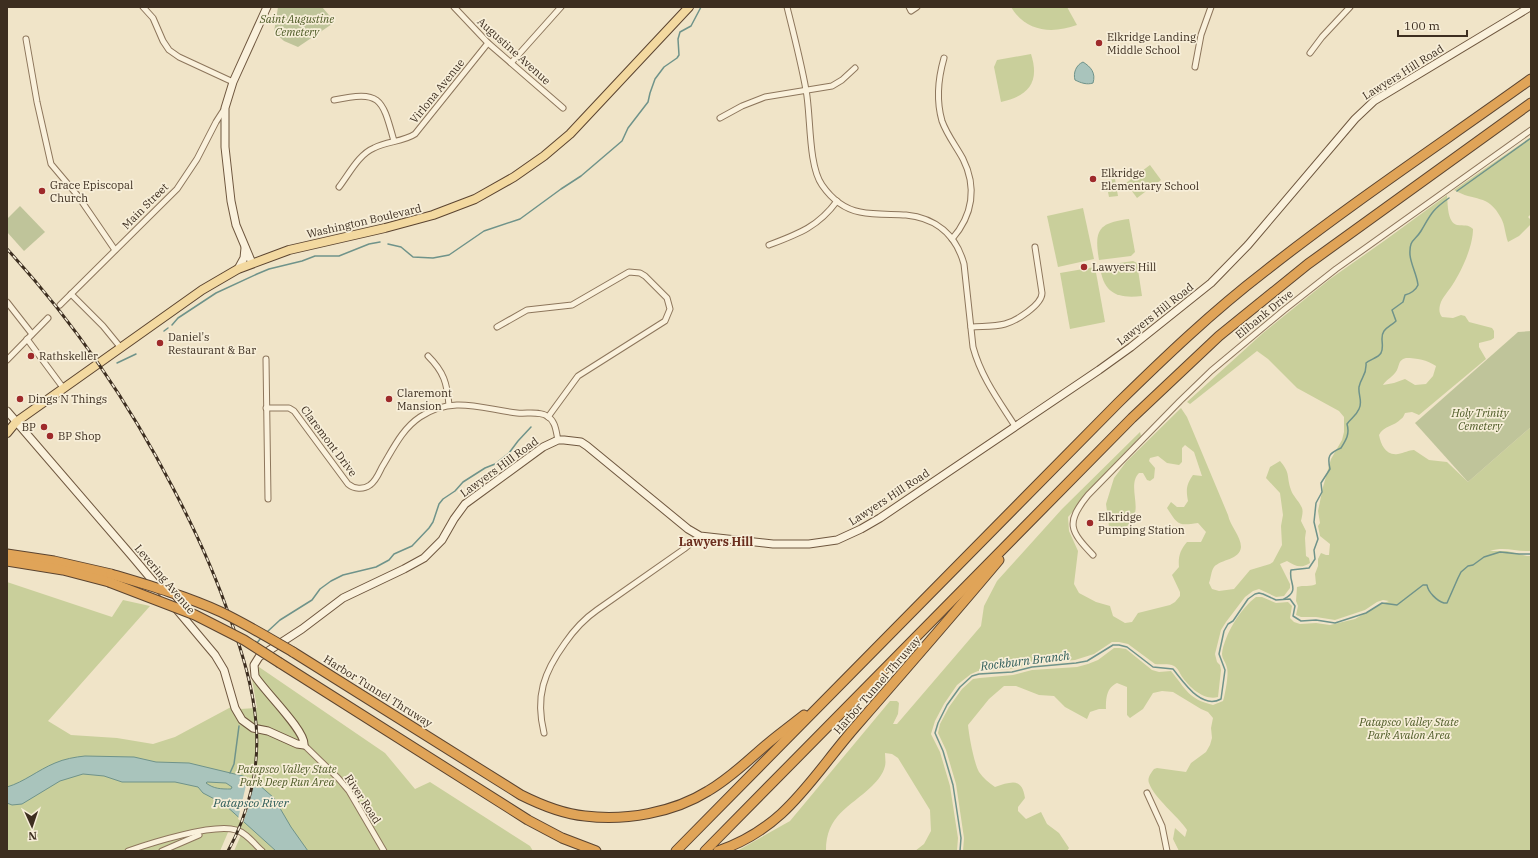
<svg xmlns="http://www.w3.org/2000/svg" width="1538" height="858" font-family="'IBM Plex Serif',serif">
<rect width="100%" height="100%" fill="#f0e4c8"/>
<g fill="#c9cf9b" fill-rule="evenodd">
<path d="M1011,7H1067L1077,25C1052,34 1026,32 1011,7Z"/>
<path d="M1031,54C1040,82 1029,96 1001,102L994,67L997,60Z"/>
<path d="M1531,137V214L1528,217L1531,220V224L1519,236L1508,242C1505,234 1505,225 1501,218C1488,193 1474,202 1454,190Z"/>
<path d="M1150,165L1161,180L1137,198L1126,183Z"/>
<path d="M1115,179L1118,196L1109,197L1108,192H1104L1102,181Z"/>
<path d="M1447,195C1448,204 1447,222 1457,225C1464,226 1468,224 1473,229C1473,246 1462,270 1453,284C1449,291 1442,297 1440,305C1439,309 1439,313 1442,317L1453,318L1461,315L1465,316L1469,322L1492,328L1494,331V338L1491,340L1479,343V347L1486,359L1419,415L1412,412L1405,413C1404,415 1403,418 1401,419C1395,426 1383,426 1379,435C1381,445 1386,456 1398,454C1404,453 1409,450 1414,450L1429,460L1447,462L1468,482L1531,427V551C1517,552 1504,546 1490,551H1507L1527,556H1531V851H1179L1173,839L1175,828L1185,837L1187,830C1178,816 1154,798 1149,783C1147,778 1151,773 1154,769L1157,768L1186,772L1191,763L1206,752L1210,745L1212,738L1211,728L1213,718L1208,712L1201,709L1173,692L1162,691L1153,693L1143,709L1130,718L1127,715V687L1117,683C1106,688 1106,699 1106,709H1099L1090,712L1087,719L1065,707L1054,696L1039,695L1016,686H1004L989,699L968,725C969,736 974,763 979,772C983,778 989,783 995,787C1011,782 1022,777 1025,798L1018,807V811L1026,819L1041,812L1047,824L1059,833L1069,848L1067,851H963L964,838L956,784L946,750L938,733L940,724L949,707L962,689L973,679L980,678L1013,675L1032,670L1077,667L1088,664L1098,660L1114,648H1119L1126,649L1152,670L1159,672L1171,671C1186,689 1188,699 1213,705L1223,701C1225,695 1229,674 1227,668C1226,662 1222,659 1222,654C1224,635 1241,608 1256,597H1262L1276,603L1288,602L1292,606L1290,618L1294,622L1300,624L1316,623L1330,625L1355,619L1381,604L1389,601L1383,600L1377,602L1365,610L1335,620L1316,617H1301L1296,615L1298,606L1296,601L1297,587C1303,585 1311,587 1316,584L1315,574L1318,566V559L1321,553L1326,555H1329L1330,544L1320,536L1318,526L1320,523L1318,511L1323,487L1331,459L1342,440L1344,432V417L1339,411L1297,388L1268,359L1257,351L1190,404L1187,402L1263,333L1330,279L1384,241ZM1406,358C1417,358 1427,360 1436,366L1433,376L1426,384L1415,385L1405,379L1394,383L1383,385C1386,380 1391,378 1395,373C1400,368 1397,360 1406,358Z"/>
<path d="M1083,208L1094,259L1058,267L1047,216Z"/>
<path d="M1129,219L1135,252L1131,256L1099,260C1094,230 1098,223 1129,219Z"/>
<path d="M1133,261L1137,263L1142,296C1117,299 1103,293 1100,266Z"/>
<path d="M1095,267L1105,322L1070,329L1060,273Z"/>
<path d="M1181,408L1187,417L1228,515C1230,526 1241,536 1241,547C1240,560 1221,559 1214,567C1211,571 1211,578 1209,583L1212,589L1219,591L1234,589L1250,570L1270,564L1273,562L1282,545L1281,526L1283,515L1280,493L1266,478L1270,467L1280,461C1291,474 1286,475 1291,490C1293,496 1298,500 1301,506C1304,510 1302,516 1301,521L1306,531L1305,538L1306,556L1309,558L1310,563C1301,569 1295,566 1287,561L1280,564L1290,584V588L1284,596L1276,597L1259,589L1253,591L1245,597L1226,622L1221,630L1215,654L1217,662L1220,665L1221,670L1218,697C1205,701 1190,688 1183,678C1180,674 1178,668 1174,666C1168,663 1161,665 1155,664L1128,644L1119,642H1112L1094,654L1075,660L1031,664L1011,669L978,671L971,674L957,685L944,704L935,721L931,734L940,752L950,786L958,838L957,851H915L924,844L931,831L930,810L898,758L892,754L885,753C885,757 886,762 885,766C883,774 878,780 872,786C849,808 826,815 826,851H737L790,821L890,701H897L899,703L898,714L893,724H897L981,626L984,606L997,581L1062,509L1140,432L1141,436L1068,517L1069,531L1078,551L1074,584L1079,593L1096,602L1110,606L1113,616L1125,623L1132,622L1138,613L1170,605L1175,602L1180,596V592L1172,575L1179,567C1178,557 1180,550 1187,542H1201L1206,532L1198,523C1178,526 1178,525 1167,508L1171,502L1177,507H1184L1188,501C1186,490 1186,485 1193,475L1202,476L1194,452L1185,445L1182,448V462L1179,465L1167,463L1158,456L1150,458L1149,461L1155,468L1154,478L1150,481L1147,480L1143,473H1139C1129,483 1138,501 1135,513C1132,522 1124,530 1117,536H1113L1109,526L1106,504L1114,478L1126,462Z"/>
<path d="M7,582L112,617L123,600L150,606L48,721L71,735L117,738L153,744L175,737L231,707L240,709L257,708L252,679L259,667L385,753L415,789L430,782L530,846L533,851H234L241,835L229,830L220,851H7Z"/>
</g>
<g fill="#bfc49a">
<path d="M278,7H322L335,22L298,47L284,41L274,32Z"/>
<path d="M20,206L45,232L24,251L7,232V219Z"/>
<path d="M1531,331V427L1468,482L1415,423L1518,332Z"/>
</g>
<g fill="#a9c4bc" stroke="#6f938a" fill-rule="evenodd">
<path d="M1083,62C1091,67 1096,73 1093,83C1087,85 1081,83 1075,80C1073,73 1076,65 1083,62Z"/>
<path d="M85,756L134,757L156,762L189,763L243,776L258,784L274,798L291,827L308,851H276L224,804L203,793L198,787L175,782H122L104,776L83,774L60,781L22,804L12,805L7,803V787C24,782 38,770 55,763C64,759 75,757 85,756ZM207,782L226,783L232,787L231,789C221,789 214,789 206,783Z"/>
</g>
<path fill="#f0e4c8" d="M248,777L254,780L249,805L243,823L238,819Z"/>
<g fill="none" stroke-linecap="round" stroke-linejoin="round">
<g stroke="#6f938a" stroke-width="1.5">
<path d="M1457,191L1531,138"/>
<path d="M388,244L401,247L413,257L433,258L449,255L484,231L520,219L561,189L581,176L622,141L628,128L648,102L650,93L655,79L664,67L677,58L679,55L678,39L680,32L691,26L701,7"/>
<path d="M172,325L178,318L216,293L257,274L269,269L302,261L315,256H339L369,244L380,242"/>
<path d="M164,331L168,328"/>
<path d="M117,363L136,354"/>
<path d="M1284,599C1301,590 1288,583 1291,570L1309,568L1315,559L1314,550L1318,539L1314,522L1316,503L1322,492L1321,483L1330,469C1327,456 1329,453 1341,448C1346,440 1350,434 1347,424C1351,418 1356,416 1359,409C1363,402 1358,395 1359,387C1361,377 1367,375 1366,363C1371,359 1378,358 1381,353C1385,345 1379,338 1384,331C1387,327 1392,325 1396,321L1392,310L1403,302L1405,295C1410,294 1416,290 1418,285C1417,275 1411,265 1410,255C1409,239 1415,241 1421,231C1431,214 1432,210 1449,198"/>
<path d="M267,632L280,620L312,600L320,589L331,581L343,575L376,567L389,560L394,554L412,546L429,528L433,522L439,504L443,499L455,491L463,482L485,468L495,464L509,453L518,441L531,427"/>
<path d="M256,644L261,638"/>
<path d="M230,773L234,764L239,726"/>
<path d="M960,851L961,838L953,785L943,751L935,733L938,723L947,705L960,687L972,676L979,674L1012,672L1032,667L1076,663L1087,661L1113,645H1119L1127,647L1153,667L1173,669C1183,681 1201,710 1221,699L1225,670L1219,654L1224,631L1228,624L1233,621L1248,599L1255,594L1259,593L1263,594L1276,600L1290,599L1295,606L1293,616L1301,621L1316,620L1335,623L1366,613L1382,603L1397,605L1423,585H1427C1428,592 1437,601 1444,603H1447L1458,578L1461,572L1468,566L1473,565L1484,557L1500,552L1519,554H1531"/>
</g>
<g stroke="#8d765c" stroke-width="7">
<g id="street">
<path d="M143,7L153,18L163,41L169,50L179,57L233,82"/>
<path d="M454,7L488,43L563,108"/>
<path d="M787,7C794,35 801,62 806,90C811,115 808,165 822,185C831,198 844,209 860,212C875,215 891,214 906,215C936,218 956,235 964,264L973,347C981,377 999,401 1015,426"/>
<path d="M909,7L911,11L917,7"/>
<path d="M26,39L37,102L51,164L78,196L115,250"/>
<path d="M1310,53L1322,37L1350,7"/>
<path d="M944,58C938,79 936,100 942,121C947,135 956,146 963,159C977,187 973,215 952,239"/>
<path d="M511,63L561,7"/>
<path d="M1195,67L1201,35L1211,7"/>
<path d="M334,100C381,90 382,98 394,141"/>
<path d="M720,118L742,106L765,97L832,86L842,80L855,68"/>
<path d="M339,187C349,174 359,154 374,148C387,141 403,142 415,134L488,43"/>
<path d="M769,245C798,234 818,227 837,201"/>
<path d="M71,294L103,326L121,348"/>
<path d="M7,302L32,334"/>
<path d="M60,305L177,189L197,159L216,122L225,108"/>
<path d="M497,327L527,310L572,305L629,272L640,273L645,276L667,298L670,309L665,321L578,376L548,417"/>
<path d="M971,327C982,326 994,327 1005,324C1016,321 1042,305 1042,293L1035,247"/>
<path d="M27,339L64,389"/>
<path d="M428,356C444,372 447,383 449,405"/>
<path d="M266,359L268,499"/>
<path d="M7,360L48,318"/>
<path d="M266,408H289L294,411L348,484C354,489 363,490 370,485C376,481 379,473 382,467C393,449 402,429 420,417C453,395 482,409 517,413C527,414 539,411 547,416C556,421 556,432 558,440"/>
<path d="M1093,555C1070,531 1065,523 1088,495L1180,401L1211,371L1284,310L1336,269L1531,130"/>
<path d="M544,733C535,696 544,672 565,643C574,630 584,619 597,610L684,549L700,536"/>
<path d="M304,745L338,778L349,791L384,851"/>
<path d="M1147,793L1162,826L1167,851"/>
<path d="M128,851C151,843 214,823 236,830C247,833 254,844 262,851"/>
<path d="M162,851L199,835"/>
</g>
</g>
<g stroke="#6f573f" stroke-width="9">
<g id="secondary">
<path d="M252,263L236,225L231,201L225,147V108L233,82L267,7"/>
<path d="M238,269L244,258L245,248"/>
<path d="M7,411L131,555L215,655L224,670L235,708L242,720L253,728L268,731L297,744L304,745C306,731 264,691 255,676L254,665L259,657L302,629L343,598L404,569L424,558L442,540L454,519L465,504L543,447L558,440H564L581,442L587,446L688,529L700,536L773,544H809L837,540L861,529L880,518L1099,370L1131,347L1211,283L1248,245L1355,119L1374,101L1530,7"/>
</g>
</g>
<g stroke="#5b4430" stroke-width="10">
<path id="primary" d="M7,433L16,422L202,290L238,269L289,250L385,228L433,215L475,199L514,177L544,156L570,134L689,7"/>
</g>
<g stroke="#5b4430" stroke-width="11">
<g id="highway">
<path d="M7,554L54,561L111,574"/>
<path d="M7,561L63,570L109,582"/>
<path d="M293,652L521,795C541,805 563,814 585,816C625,821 673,813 708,791C734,776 754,754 777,736C786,729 795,722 804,715"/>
<path d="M280,663L528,820L562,838L596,851"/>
<path d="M676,851L1118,403C1165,357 1212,312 1264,272C1350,204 1442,143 1531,79"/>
<path d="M705,851L1132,418L1219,336L1308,264L1531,103"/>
<path d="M718,851C787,828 812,776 857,725C905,670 952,616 999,560"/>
</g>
</g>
<use href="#street" stroke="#faf1dc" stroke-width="5"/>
<use href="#secondary" stroke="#faf1dc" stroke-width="7"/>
<use href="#primary" stroke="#f3d9a0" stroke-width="8"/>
<use href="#highway" stroke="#e0a458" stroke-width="9"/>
<g stroke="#3d2e20" stroke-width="3">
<path id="rail" d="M7,249C73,321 128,401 173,488C195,530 215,573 230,618C242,652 253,687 256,723C260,767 249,813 228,851"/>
</g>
<use href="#rail" stroke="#f7eed8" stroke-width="1.5" stroke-dasharray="4.5" stroke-linecap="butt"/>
<g stroke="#5b4430" stroke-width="11" stroke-linecap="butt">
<g id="highway-bridge">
<path d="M111,574C148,585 186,596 221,612C246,624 269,638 293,652"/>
<path d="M109,582L195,615L244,640L280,663"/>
</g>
</g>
<use href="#highway-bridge" stroke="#e0a458" stroke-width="9"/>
</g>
<g fill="#9e2a2b" stroke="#f7eed8" stroke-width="1.5">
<circle cx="1099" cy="43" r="4"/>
<circle cx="1093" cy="179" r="4"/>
<circle cx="42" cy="191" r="4"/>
<circle cx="1084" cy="267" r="4"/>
<circle cx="160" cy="343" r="4"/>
<circle cx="31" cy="356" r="4"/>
<circle cx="20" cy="399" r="4"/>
<circle cx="389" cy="399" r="4"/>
<circle cx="44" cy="427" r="4"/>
<circle cx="50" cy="436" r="4"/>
<circle cx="1090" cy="523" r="4"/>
</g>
<g text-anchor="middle" stroke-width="3.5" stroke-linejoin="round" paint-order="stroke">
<g font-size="11" font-style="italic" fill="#4d5a26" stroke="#f7eed8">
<text x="297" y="23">Saint Augustine<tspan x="297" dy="13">Cemetery</tspan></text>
<text x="1480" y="417">Holy Trinity<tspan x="1480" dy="13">Cemetery</tspan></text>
<text x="1409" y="726">Patapsco Valley State<tspan x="1409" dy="13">Park Avalon Area</tspan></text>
<text x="287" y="773">Patapsco Valley State<tspan x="287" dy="13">Park Deep Run Area</tspan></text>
</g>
<g font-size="11" fill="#3d2e20" stroke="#f7eed8" text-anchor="start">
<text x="1107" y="41">Elkridge Landing<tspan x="1107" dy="13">Middle School</tspan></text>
<text x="1101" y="177">Elkridge<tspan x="1101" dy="13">Elementary School</tspan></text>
<text x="50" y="189">Grace Episcopal<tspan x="50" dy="13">Church</tspan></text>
<text x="1092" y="271">Lawyers Hill</text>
<text x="168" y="341">Daniel's<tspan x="168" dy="13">Restaurant &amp; Bar</tspan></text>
<text x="39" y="360">Rathskeller</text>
<text x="397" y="397">Claremont<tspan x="397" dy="13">Mansion</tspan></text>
<text x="28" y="403">Dings N Things</text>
<text x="36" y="431" text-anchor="end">BP</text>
<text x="58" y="440">BP Shop</text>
<text x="1098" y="521">Elkridge<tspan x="1098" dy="13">Pumping Station</tspan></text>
</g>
<g font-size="11" fill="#3d2e20" stroke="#f7eed8">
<text transform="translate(514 51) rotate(42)" y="4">Augustine Avenue</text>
<text transform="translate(1403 72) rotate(-32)" y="4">Lawyers Hill Road</text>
<text transform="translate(437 91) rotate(-51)" y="4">Virlona Avenue</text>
<text transform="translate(145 206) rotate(-45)" y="4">Main Street</text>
<text transform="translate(364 221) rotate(-13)" y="4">Washington Boulevard</text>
<text transform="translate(1155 314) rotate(-38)" y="4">Lawyers Hill Road</text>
<text transform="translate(1264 314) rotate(-39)" y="4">Elibank Drive</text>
<text transform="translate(329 441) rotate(53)" y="4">Claremont Drive</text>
<text transform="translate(499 467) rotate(-36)" y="4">Lawyers Hill Road</text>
<text transform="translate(889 497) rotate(-33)" y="4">Lawyers Hill Road</text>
<text transform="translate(165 579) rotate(50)" y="4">Levering Avenue</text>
<text transform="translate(877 685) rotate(-49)" y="4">Harbor Tunnel Thruway</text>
<text transform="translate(378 691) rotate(32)" y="4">Harbor Tunnel Thruway</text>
<text transform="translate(363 799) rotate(57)" y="4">River Road</text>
</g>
<g font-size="12" font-weight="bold" fill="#6b2e1e" stroke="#f7eed8">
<text x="716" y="546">Lawyers Hill</text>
</g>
<g font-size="12" font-style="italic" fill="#2f5d5a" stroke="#f7eed8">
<text transform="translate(1025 661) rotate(-7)" y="4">Rockburn Branch</text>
<text x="251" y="807">Patapsco River</text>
</g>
</g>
<rect width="1538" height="858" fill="none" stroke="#3d2e20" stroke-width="16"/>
<g transform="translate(32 826) rotate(177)" stroke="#f7eed8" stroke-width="3" paint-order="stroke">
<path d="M0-3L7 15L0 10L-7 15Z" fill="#3d2e20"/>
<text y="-6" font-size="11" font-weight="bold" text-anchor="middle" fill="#3d2e20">N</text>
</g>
<path d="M1398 30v6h69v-6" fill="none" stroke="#3d2e20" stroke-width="2"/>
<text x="1404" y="30" font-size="12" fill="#3d2e20" stroke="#f7eed8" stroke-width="3" paint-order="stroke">100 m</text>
</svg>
